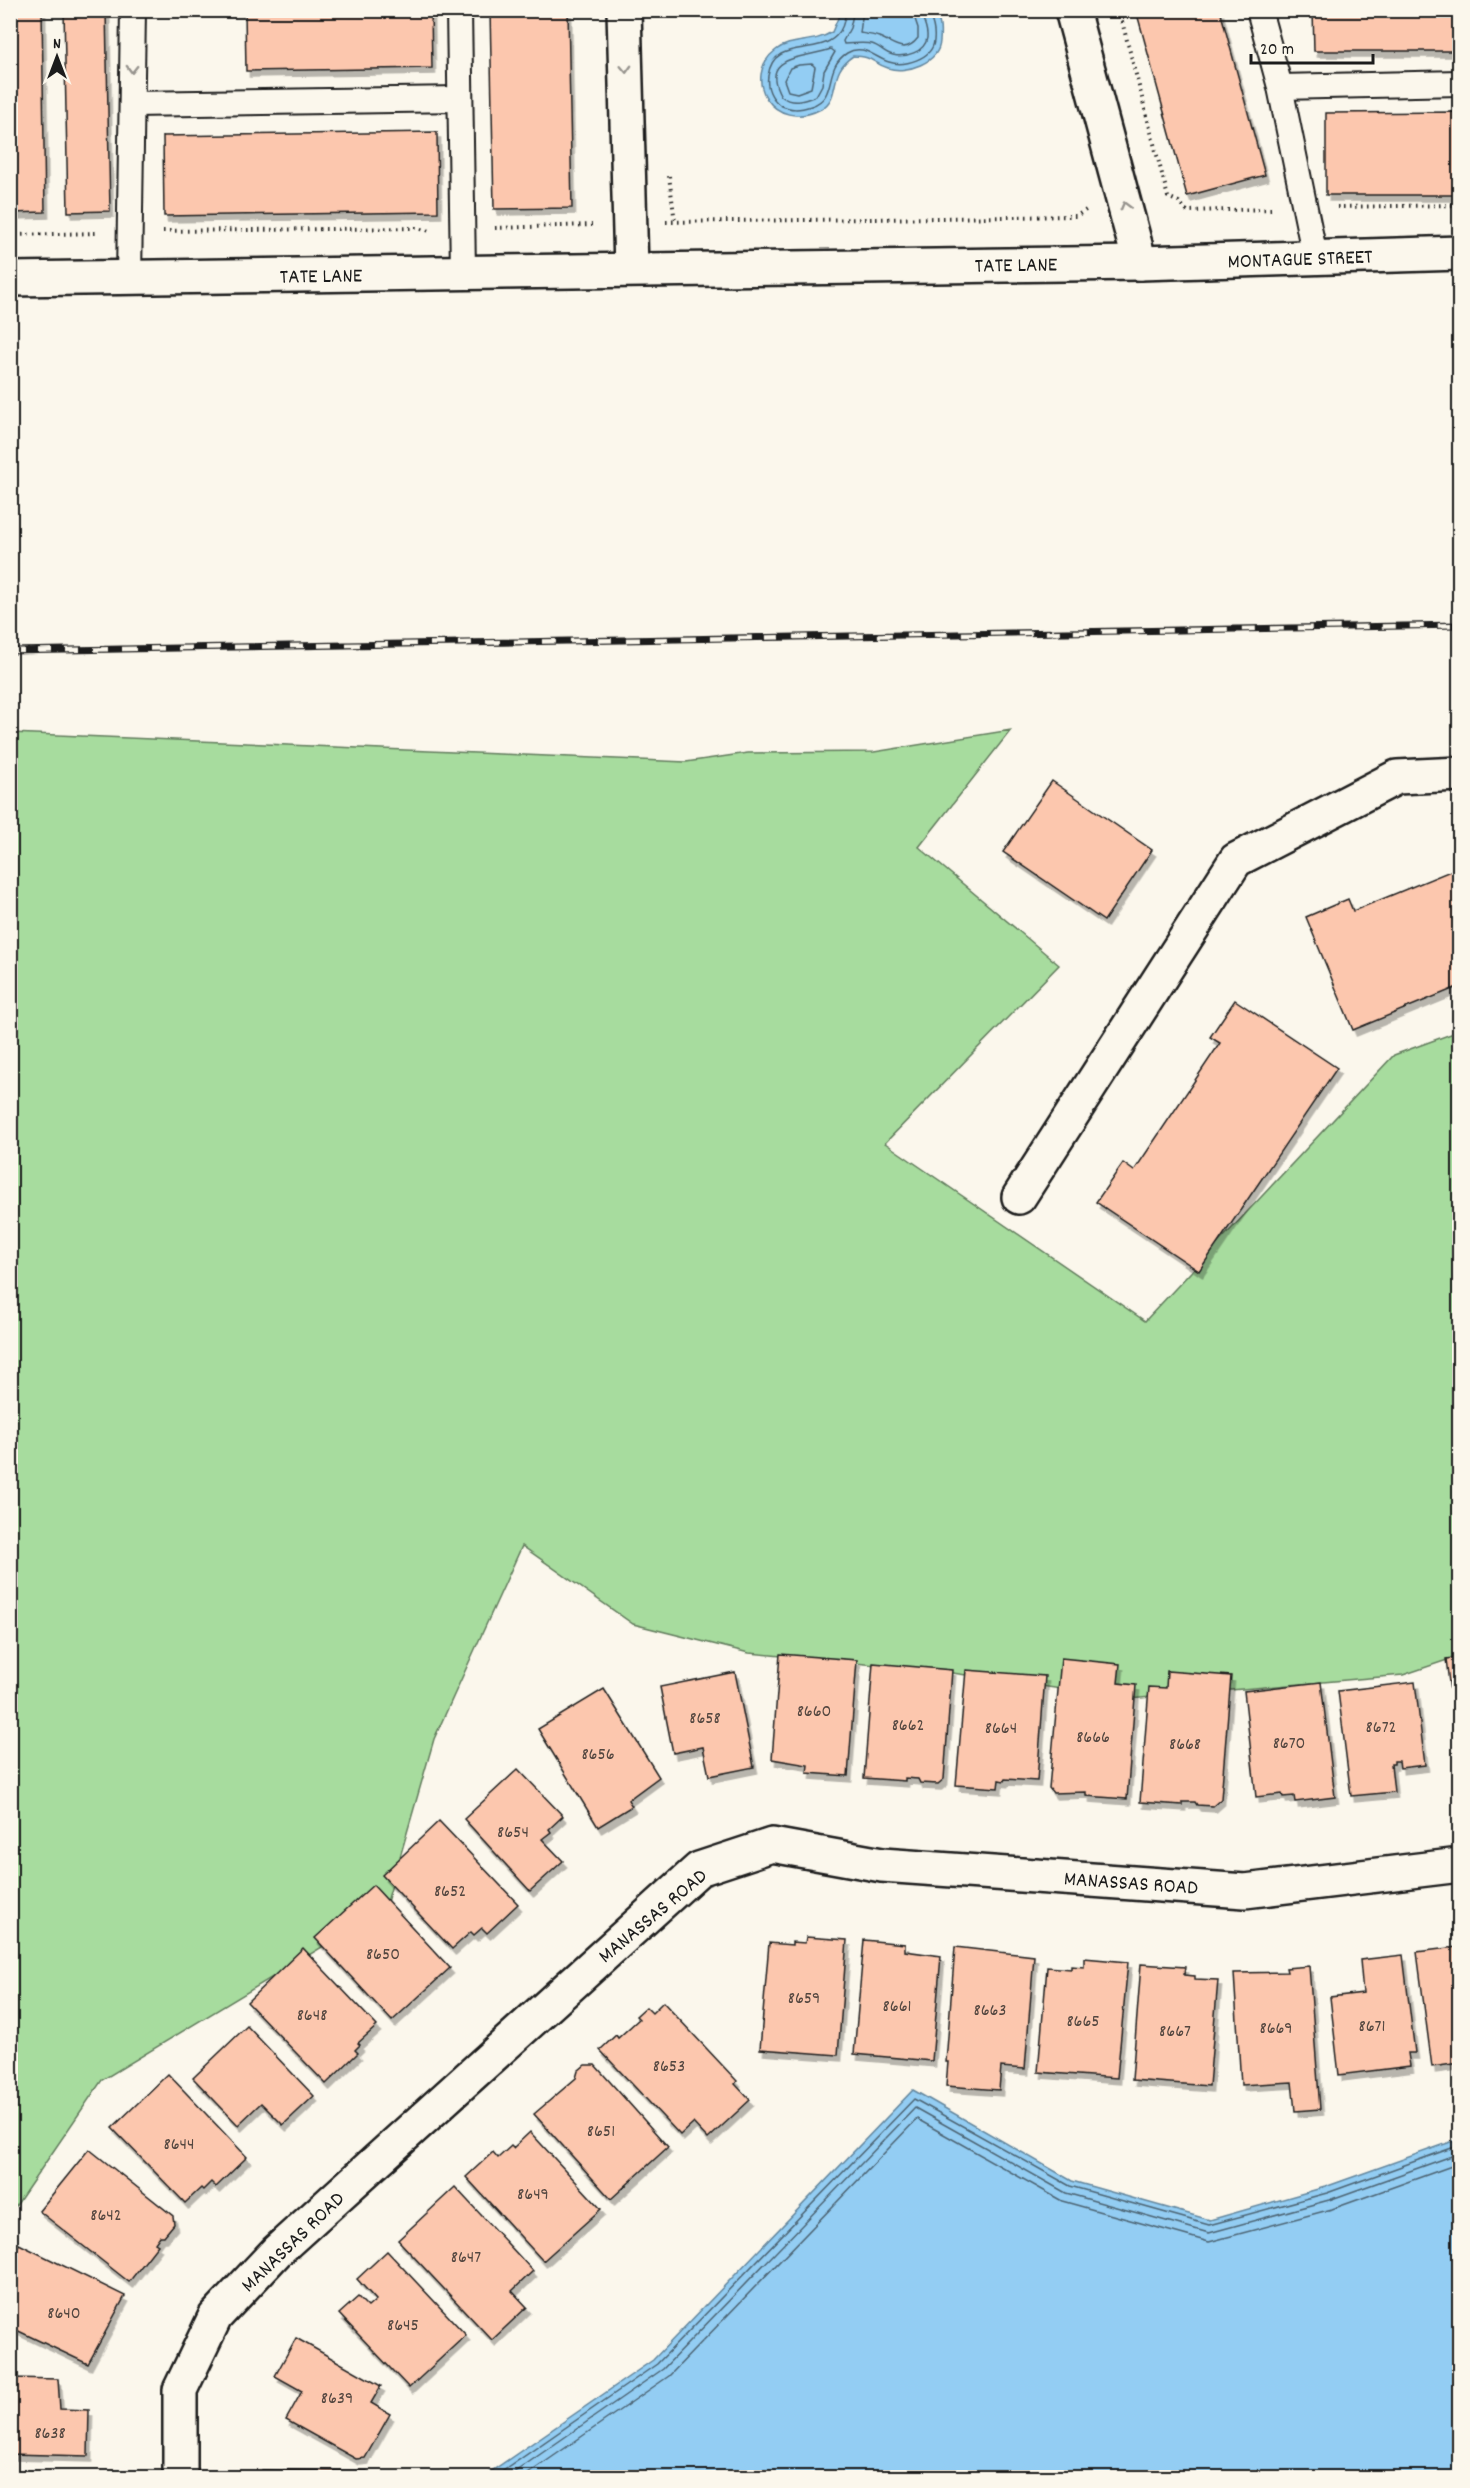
<svg xmlns="http://www.w3.org/2000/svg" width="1470" height="2488" font-family="Dekko,sans-serif">
<defs>
<filter id="shadow"><feDropShadow dx="3.5" dy="6" stdDeviation="0" flood-color="#0004"/></filter>
</defs>
<rect width="100%" height="100%" fill="#fbf7ec"/>
<filter id="ink" filterUnits="userSpaceOnUse"><feTurbulence type="fractalNoise" baseFrequency=".0167" numOctaves="2"/><feDisplacementMap in="SourceGraphic" scale="12" xChannelSelector="R" yChannelSelector="G"/><feConvolveMatrix kernelMatrix="1 2 1 2 8 2 1 2 1" color-interpolation-filters="sRGB"/></filter>
<g filter="url(#ink)">
<path fill="#a7dc9e" stroke="#627c5d" stroke-width="1.5" d="M1011,730L919,847L1059,965L885,1143L1145,1321L1394,1055L1459,1031V1656L1403,1675L1129,1699L939,1671L749,1653L633,1624L522,1546L434,1739L385,1909L102,2080L11,2213V733L686,762L748,753L874,752Z"/>
<g fill="#93cdf3" stroke="#63869d" stroke-width="1.5">
<path d="M841,11H933C941,21 941,29 940,41C939,63 906,74 888,68C872,63 873,56 853,56C827,73 842,97 821,109C773,134 740,77 776,50C791,38 813,44 832,32Z"/>
<path d="M913,2090L1072,2181L1210,2220L1325,2187L1459,2139V2477H486V2475L653,2360Z"/>
</g>
<g fill="none" stroke-linecap="round" stroke-linejoin="round">
<g stroke="#4c6372" stroke-width="1.5">
<path d="M846,10C845,19 843,30 836,36C815,57 773,37 768,76C766,87 771,98 780,105C791,110 799,110 811,106C839,97 822,69 847,53C863,43 875,58 889,62C904,67 932,59 934,41C936,25 930,22 929,10"/>
<path d="M854,10L850,28L843,41L844,44C853,44 862,42 872,44C880,46 885,54 893,55C905,58 925,52 927,38C928,27 922,21 921,10"/>
<path d="M863,10L860,33C866,34 873,35 879,37C893,42 904,56 918,38V28L912,10"/>
<path d="M831,49L835,52L824,71L822,85L816,96C803,101 792,105 781,96C757,54 808,58 831,49Z"/>
<path d="M812,64L815,67L811,88L797,93L788,91L784,80L790,68L799,65Z"/>
<path d="M493,2478L657,2364L914,2099L1070,2186L1209,2225L1327,2193L1460,2145"/>
<path d="M506,2478L663,2369L915,2108L1066,2193L1209,2233L1329,2200L1460,2153"/>
<path d="M522,2478L669,2376L917,2119L1062,2201L1209,2242L1332,2209L1460,2163"/>
</g>
</g>
<g fill="#fcc7ae" stroke="#1c1c1c" stroke-width="1.5" filter="url(#shadow)">
<path d="M10,10H42L45,212L10,213Z"/>
<path d="M64,10H106L110,211L68,212Z"/>
<path d="M245,10H431L432,68L246,71Z"/>
<path d="M490,10H568L572,208L494,209Z"/>
<path d="M1136,10H1220L1265,175L1187,196Z"/>
<path d="M1313,10H1460V51H1314Z"/>
<path d="M1460,112V195H1326V113Z"/>
<path d="M437,132L438,212L164,216L163,136Z"/>
<path d="M1052,781L1152,850L1104,921L1003,852Z"/>
<path d="M1460,867V986L1353,1030L1306,917L1348,899L1353,911Z"/>
<path d="M1235,1000L1337,1068L1199,1271L1096,1202L1123,1163L1134,1171L1220,1043L1210,1037Z"/>
<path d="M780,1654L857,1660L848,1776L807,1773L808,1765L772,1759Z"/>
<path d="M1460,1657V1762H1459L1446,1659Z"/>
<path d="M1061,1658L1120,1664L1118,1683L1136,1685L1127,1799L1086,1796V1792L1053,1793L1049,1788Z"/>
<path d="M873,1663L952,1670L944,1779L938,1784L920,1783L918,1779L905,1778V1781L864,1778Z"/>
<path d="M966,1670L1045,1676L1037,1781L1005,1779L1004,1781L999,1780L998,1788L956,1785Z"/>
<path d="M1167,1671L1231,1676L1221,1799L1213,1806L1197,1805L1195,1802H1182V1805L1140,1802L1149,1687L1166,1688Z"/>
<path d="M735,1672L754,1767L709,1776L703,1747L673,1753L660,1687Z"/>
<path d="M1321,1682L1335,1797L1295,1802L1294,1796L1283,1797L1282,1794L1256,1797L1244,1691Z"/>
<path d="M1415,1682L1425,1765L1400,1768L1399,1761H1394V1764H1391L1394,1792L1351,1796L1338,1691Z"/>
<path d="M604,1689L659,1777L628,1800L632,1806L598,1827L538,1729Z"/>
<path d="M518,1769L563,1816L549,1829L551,1832L542,1839L563,1861L530,1891L464,1819Z"/>
<path d="M439,1821L518,1904L487,1933L482,1928L474,1935L471,1932L452,1949L382,1875Z"/>
<path d="M373,1885L450,1968L392,2021L315,1938Z"/>
<path d="M806,1937L847,1940L838,2055L760,2049L769,1943L792,1945V1942L805,1943Z"/>
<path d="M864,1940L905,1944V1951L941,1956L932,2061L854,2054Z"/>
<path d="M955,1947L1034,1956L1025,2069L1001,2067L999,2090L946,2086L948,2062H946Z"/>
<path d="M1457,1947L1458,1954H1460V2063L1432,2067L1417,1952Z"/>
<path d="M303,1948L377,2026L358,2043L360,2045L355,2050L358,2053L326,2084L247,2002Z"/>
<path d="M1403,1955L1415,2053H1408L1410,2066L1339,2075L1330,1997L1363,1993L1360,1960Z"/>
<path d="M1084,1958L1128,1962L1117,2078L1038,2072L1047,1967L1071,1969V1966L1084,1967Z"/>
<path d="M1141,1964L1185,1967L1184,1975L1195,1976V1979L1218,1980L1209,2086L1132,2080Z"/>
<path d="M1309,1966L1320,2109L1295,2111L1292,2082L1241,2085L1234,1973L1287,1972L1286,1968Z"/>
<path d="M663,2002L737,2081L735,2084L750,2100L708,2139L693,2123L680,2135L600,2050L616,2035L618,2038L639,2019L636,2016L646,2007L652,2013Z"/>
<path d="M247,2026L314,2096L283,2125L261,2103L238,2125L193,2078Z"/>
<path d="M585,2065H595L668,2147L611,2199L534,2114L576,2078L578,2071Z"/>
<path d="M168,2074L247,2157L216,2187L211,2182L203,2190L201,2188L185,2203L112,2128Z"/>
<path d="M530,2132L601,2209L543,2261L466,2177L493,2152L498,2158L511,2146L513,2148Z"/>
<path d="M89,2149L173,2216L174,2224L164,2236H160L155,2243L158,2245L129,2282L39,2211Z"/>
<path d="M455,2187L533,2271L512,2291L527,2307L492,2340L398,2240Z"/>
<path d="M19,2244L125,2296L88,2364L10,2327V2261Z"/>
<path d="M387,2251L466,2335L409,2388L339,2314L358,2297L368,2307L376,2300L357,2279Z"/>
<path d="M296,2338L381,2386L371,2403L390,2414L365,2458L356,2459L286,2420L302,2391L275,2376Z"/>
<path d="M10,2378L58,2379L60,2409L89,2410L88,2456L10,2454Z"/>
<path d="M262,2470L367,2471V2478H262Z"/>
<path d="M10,2473L78,2474V2478H10Z"/>
</g>
<g fill="none" stroke-linecap="round" stroke-linejoin="round">
<g stroke="#1c1c1c" stroke-width="28">
<g id="service">
<path d="M459,10L463,272"/>
<path d="M1259,10L1280,87L1315,257"/>
<path d="M1280,87L1460,83"/>
<path d="M132,104L460,99"/>
<path d="M129,279L133,10"/>
</g>
</g>
<g stroke="#1c1c1c" stroke-width="38">
<g id="minor">
<path d="M624,10L631,269"/>
<path d="M1072,10L1140,263"/>
<path d="M10,279L1140,263L1460,253"/>
<path d="M1019,1197L1236,860L1397,777L1460,774"/>
<path d="M180,2478V2390L215,2317L277,2251L699,1869L772,1845L882,1865L1245,1891L1460,1865"/>
</g>
</g>
<g stroke="#1c1c1c" stroke-width="4" stroke-dasharray="1.5 4.5" stroke-linecap="butt">
<path d="M1119,10L1168,197L1179,202L1187,211L1272,209"/>
<path d="M669,176L675,222"/>
<path d="M1337,207L1460,205"/>
<path d="M666,222L1076,216L1086,210"/>
<path d="M495,228L592,225"/>
<path d="M163,231L416,228L431,231"/>
<path d="M10,235L99,233"/>
</g>
<use href="#service" stroke="#fbf7ec" stroke-width="24"/>
<use href="#minor" stroke="#fbf7ec" stroke-width="33"/>
<g stroke="#1c1c1c" stroke-width="7">
<path id="rail" d="M10,651L1460,625"/>
</g>
<use href="#rail" stroke="#fbf7ec" stroke-width="4.5" stroke-dasharray="14" stroke-linecap="butt"/>
</g>
<defs><path id="oneway-chevron" d="M-2-3.5L2.5 0L-2 3.5" fill="none" stroke-width="1.6" stroke-linecap="round" stroke-linejoin="round" transform="scale(1.5)"/></defs>
<g stroke="#97948e">
<use href="#oneway-chevron" transform="translate(132 69) rotate(91)"/>
<use href="#oneway-chevron" transform="translate(626 69) rotate(88)"/>
<use href="#oneway-chevron" transform="translate(1125 206) rotate(-105)"/>
</g>
</g>
<g text-anchor="middle" stroke-width="4.5" stroke-linejoin="round" paint-order="stroke">
<g font-size="18" fill="#544740">
<text x="814" y="1716">8660</text>
<text x="705" y="1723">8658</text>
<text x="908" y="1730">8662</text>
<text x="1381" y="1732">8672</text>
<text x="1001" y="1733">8664</text>
<text x="1093" y="1742">8666</text>
<text x="1289" y="1748">8670</text>
<text x="1185" y="1749">8668</text>
<text x="598" y="1759">8656</text>
<text x="513" y="1837">8654</text>
<text x="450" y="1896">8652</text>
<text x="383" y="1959">8650</text>
<text x="804" y="2003">8659</text>
<text x="897" y="2011">8661</text>
<text x="990" y="2015">8663</text>
<text x="312" y="2020">8648</text>
<text x="1083" y="2026">8665</text>
<text x="1372" y="2031">8671</text>
<text x="1276" y="2033">8669</text>
<text x="1175" y="2036">8667</text>
<text x="669" y="2071">8653</text>
<text x="601" y="2136">8651</text>
<text x="179" y="2149">8644</text>
<text x="533" y="2199">8649</text>
<text x="106" y="2220">8642</text>
<text x="466" y="2262">8647</text>
<text x="64" y="2318">8640</text>
<text x="403" y="2330">8645</text>
<text x="337" y="2403">8639</text>
<text x="50" y="2438">8638</text>
</g>
<g font-size="21" fill="#1c1c1c" stroke="#fbf7ec">
<text transform="translate(1300 258) rotate(-2)" y="7">MONTAGUE STREET</text>
<text transform="translate(1016 264) rotate(-1)" y="7">TATE LANE</text>
<text transform="translate(321 275) rotate(-1)" y="7">TATE LANE</text>
<text transform="translate(1131 1882) rotate(4)" y="7">MANASSAS ROAD</text>
<text transform="translate(652 1915) rotate(-40)" y="7">MANASSAS ROAD</text>
<text transform="translate(292 2241) rotate(-44)" y="7">MANASSAS ROAD</text>
</g>
</g>
<rect width="1470" height="2488" fill="none" stroke="#fbf7ec" stroke-width="36"/>
<rect x="18" y="18" width="1434" height="2452" fill="none" stroke="#1c1c1c" stroke-width="2" filter="url(#ink)"/>
<g transform="translate(57 57)" stroke="#fbf7ec" stroke-width="4.5" paint-order="stroke">
<path d="M0-4.5L10 22L0 15L-10 22Z" fill="#1c1c1c"/>
<text y="-9" font-size="16" font-weight="bold" text-anchor="middle" fill="#1c1c1c">N</text>
</g>
<path d="M1251 54v9h122v-9" fill="none" stroke="#1c1c1c" stroke-width="3"/>
<text x="1260" y="54" font-size="18" fill="#1c1c1c" stroke="#fbf7ec" stroke-width="4.5" paint-order="stroke">20 m</text>
</svg>
